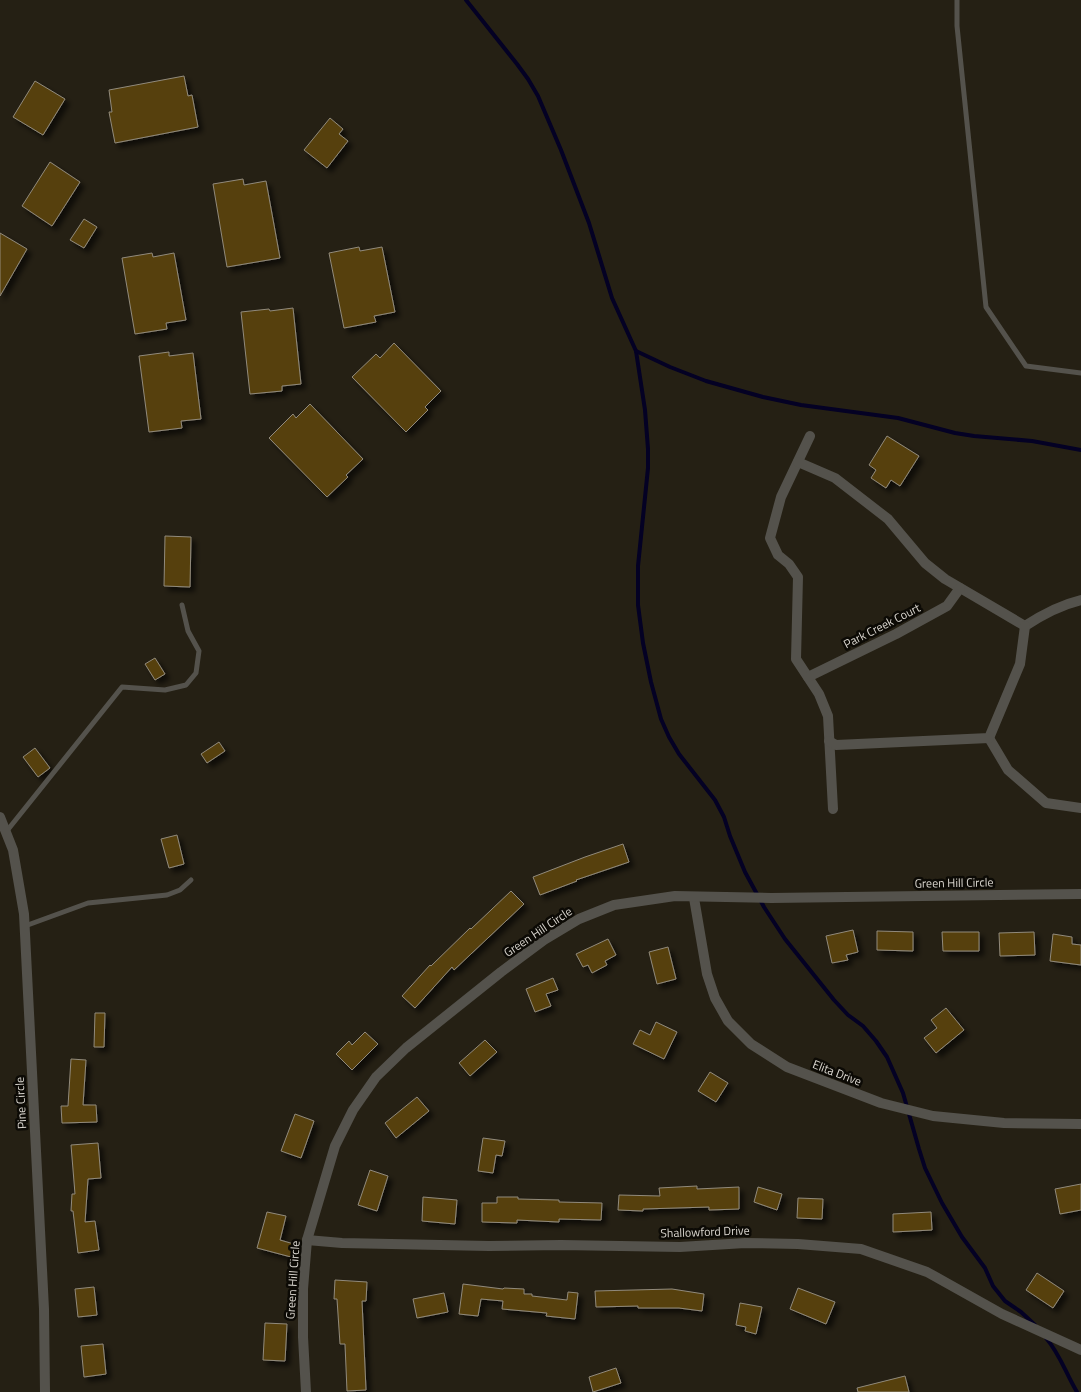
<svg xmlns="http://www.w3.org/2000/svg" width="1081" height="1392" font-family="'Titillium Web',sans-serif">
<defs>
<filter id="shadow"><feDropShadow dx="4.5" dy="4.5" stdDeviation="2.5" flood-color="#0009"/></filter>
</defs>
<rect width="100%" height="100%" fill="#252014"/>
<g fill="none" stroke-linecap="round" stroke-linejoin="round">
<g stroke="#040124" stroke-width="4">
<path d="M466,0L517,64L528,79L538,96L561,150L589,223L612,298L636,351L645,410L648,449V468L638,566V605L643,643L651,682L661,719L669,737L679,754L715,800L724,817L730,836L745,872L764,907L785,939L834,1000L848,1015L863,1026L876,1041L887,1057L903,1093L919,1149L925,1168L942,1203L962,1237L985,1268L993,1286L1005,1301L1021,1312L1035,1325"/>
<path d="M636,351L670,367L706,381L763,397L801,405L898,418L955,433L974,436L1032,441L1081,450"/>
<path d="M1046,1338C1060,1354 1066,1374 1077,1392"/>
</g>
</g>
<g fill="#57410b" stroke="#918a7c" filter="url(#shadow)">
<path d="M184,76L188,96L192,95L198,127L115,143L109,112H112L109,90Z"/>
<path d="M35,81L65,99L43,135L13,117Z"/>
<path d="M330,118L343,129L339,134L348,141L327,168L304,150Z"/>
<path d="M50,162L80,182L52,226L22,206Z"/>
<path d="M243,179L244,185L266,181L280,258L227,267L213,184Z"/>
<path d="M84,219L97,227L84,248L70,240Z"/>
<path d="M0,233L27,249L0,296Z"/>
<path d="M359,247L360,251L382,247L395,312L374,316L376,322L344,328L329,253Z"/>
<path d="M152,253L153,257L174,253L186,320L166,323L167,329L135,334L122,258Z"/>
<path d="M293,308L301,384L282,386V391L250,394L241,312L269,309L270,311Z"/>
<path d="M394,343L441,391L425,407L428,410L406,432L352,377L376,354L380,358Z"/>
<path d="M169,352V356L193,353L201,419L181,421L182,428L149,432L139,356Z"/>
<path d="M310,404L363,459L346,475L348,477L327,497L269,438L293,414L296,418Z"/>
<path d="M887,436L919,456L900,486L891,480L886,488L871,478L876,470L869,465Z"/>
<path d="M165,536L191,537L190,587L164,586Z"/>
<path d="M155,658L165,674L155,680L145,664Z"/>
<path d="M219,742L225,751L207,763L201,754Z"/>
<path d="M35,748L50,768L38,777L23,757Z"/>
<path d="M177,835L184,864L169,868L161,839Z"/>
<path d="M623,844L629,862L576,880L577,881L540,895L533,877L585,857Z"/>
<path d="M511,891L524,904L454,970L452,967L415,1008L402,996L430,965L431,966L470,928L471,929Z"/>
<path d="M853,930L858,952L846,955L848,960L832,963L826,936Z"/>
<path d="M877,931L913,932V951L877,950Z"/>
<path d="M942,932H979V951H943Z"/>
<path d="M1034,932L1035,955L1000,956L999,933Z"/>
<path d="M1053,934L1072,937V944L1081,945V965L1050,961Z"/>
<path d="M608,939L616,955L605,961L607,965L592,973L588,965L583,967L576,954Z"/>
<path d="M668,947L676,979L657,984L649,952Z"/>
<path d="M553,978L558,990L546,994L551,1006L535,1012L526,989Z"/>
<path d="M946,1008L964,1030L936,1053L924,1038L937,1028L931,1020Z"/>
<path d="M95,1013H105L104,1047H94Z"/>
<path d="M656,1022L677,1032L664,1059L633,1044L640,1030L650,1035Z"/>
<path d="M365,1032L378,1044L352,1070L336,1054L349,1041L352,1045Z"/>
<path d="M485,1040L497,1052L470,1076L459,1063Z"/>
<path d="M71,1059L86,1060L83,1105H96L97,1122L62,1123L61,1106H68Z"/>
<path d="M710,1072L728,1083L716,1102L698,1091Z"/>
<path d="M417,1097L429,1111L396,1138L385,1123Z"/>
<path d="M295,1114L314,1121L301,1158L281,1151Z"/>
<path d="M483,1138L505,1141L502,1156L496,1155L493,1173L478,1171Z"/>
<path d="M98,1143L101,1178L88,1179L85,1222L95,1221L99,1250L78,1253L73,1211H71L72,1194H75L71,1145Z"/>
<path d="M370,1170L388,1176L377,1211L358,1205Z"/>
<path d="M1081,1184V1210L1060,1214L1055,1189Z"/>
<path d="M697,1186V1189L739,1187V1209L709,1210V1207L643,1209V1211L618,1210L619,1195L660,1196L659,1188Z"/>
<path d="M758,1187L782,1194L777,1210L754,1202Z"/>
<path d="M423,1197L457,1200L455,1224L422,1221Z"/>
<path d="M497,1197H518V1199L559,1200V1202L602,1203L601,1220L559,1219V1222L517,1220V1223L482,1222V1203H497Z"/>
<path d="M798,1198L823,1199L822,1219L797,1218Z"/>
<path d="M267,1212L286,1216L280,1240L294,1244L291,1257L257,1248Z"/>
<path d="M931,1212L932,1230L893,1232V1214Z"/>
<path d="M1037,1273L1064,1291L1053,1308L1026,1290Z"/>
<path d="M335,1280L367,1282L366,1301H362L366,1390L347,1391L345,1344H340L337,1299H334Z"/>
<path d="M463,1284L503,1289L504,1288L524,1289V1294H532V1296L567,1300L568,1292L578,1293L575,1319L546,1316L547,1313L502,1309L503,1301L481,1299L478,1316L459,1314Z"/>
<path d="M94,1287L97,1315L78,1317L75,1289Z"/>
<path d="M798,1288L835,1302L826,1324L790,1309Z"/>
<path d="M672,1289L704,1294L702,1311L679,1308H638V1306L596,1307L595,1291Z"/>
<path d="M444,1293L448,1312L417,1318L413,1299Z"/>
<path d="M740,1303L762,1307L756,1334L745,1331L746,1327L736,1325Z"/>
<path d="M265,1323L287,1324L285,1361L263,1360Z"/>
<path d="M103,1344L106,1374L84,1377L81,1346Z"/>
<path d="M616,1368L621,1383L593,1392L589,1377Z"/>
<path d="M905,1376L909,1392H858L857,1388Z"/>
</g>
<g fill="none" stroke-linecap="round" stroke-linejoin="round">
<g stroke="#54524c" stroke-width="5">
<path d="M957,0V26L986,307L1026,366L1081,373"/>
<path d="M6,832L122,687L165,690L186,685L196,673L199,651L188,631L182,605"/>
<path d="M25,926L88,903L167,895L180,890L191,880"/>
</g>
<g stroke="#54524c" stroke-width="10">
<path d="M810,436L781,497L770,538L778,555L789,564L798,577L796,659L819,694L828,716L833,809"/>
<path d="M798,462L835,478L888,519L925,563L945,579L1025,626C1043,614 1060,605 1081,600"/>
<path d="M808,677L896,634L947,606L960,588"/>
<path d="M989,738L1008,770L1046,803L1081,808"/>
<path d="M829,741L836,745L989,738L1020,664L1025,626"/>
<path d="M0,817L13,850L24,914L44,1309L45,1392"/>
<path d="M694,898L707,974L715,998L728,1021L751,1044L787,1067L881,1103L933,1116L1004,1123L1081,1124"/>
<path d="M307,1240L342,1243L489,1246L561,1245L680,1247L745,1243L798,1244L861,1249L927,1272L1002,1314L1081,1350"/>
<path d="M306,1392L303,1337V1289L307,1240L335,1146L353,1110L376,1077L406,1048L501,972L544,940L579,919L614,905L675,896L771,898L1081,894"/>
</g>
</g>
<g text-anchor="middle" stroke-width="5" stroke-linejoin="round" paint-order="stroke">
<g font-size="12" fill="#dbd7d0" stroke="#0c0a05">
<text transform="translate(882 626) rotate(-27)" y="4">Park Creek Court</text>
<text transform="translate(954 883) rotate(-1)" y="4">Green Hill Circle</text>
<text transform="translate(538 932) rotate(-34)" y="4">Green Hill Circle</text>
<text transform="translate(837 1073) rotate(21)" y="4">Elita Drive</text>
<text transform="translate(21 1103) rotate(-93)" y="4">Pine Circle</text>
<text transform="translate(705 1232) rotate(-2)" y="4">Shallowford Drive</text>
<text transform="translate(293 1280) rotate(-86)" y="4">Green Hill Circle</text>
</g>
</g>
</svg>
